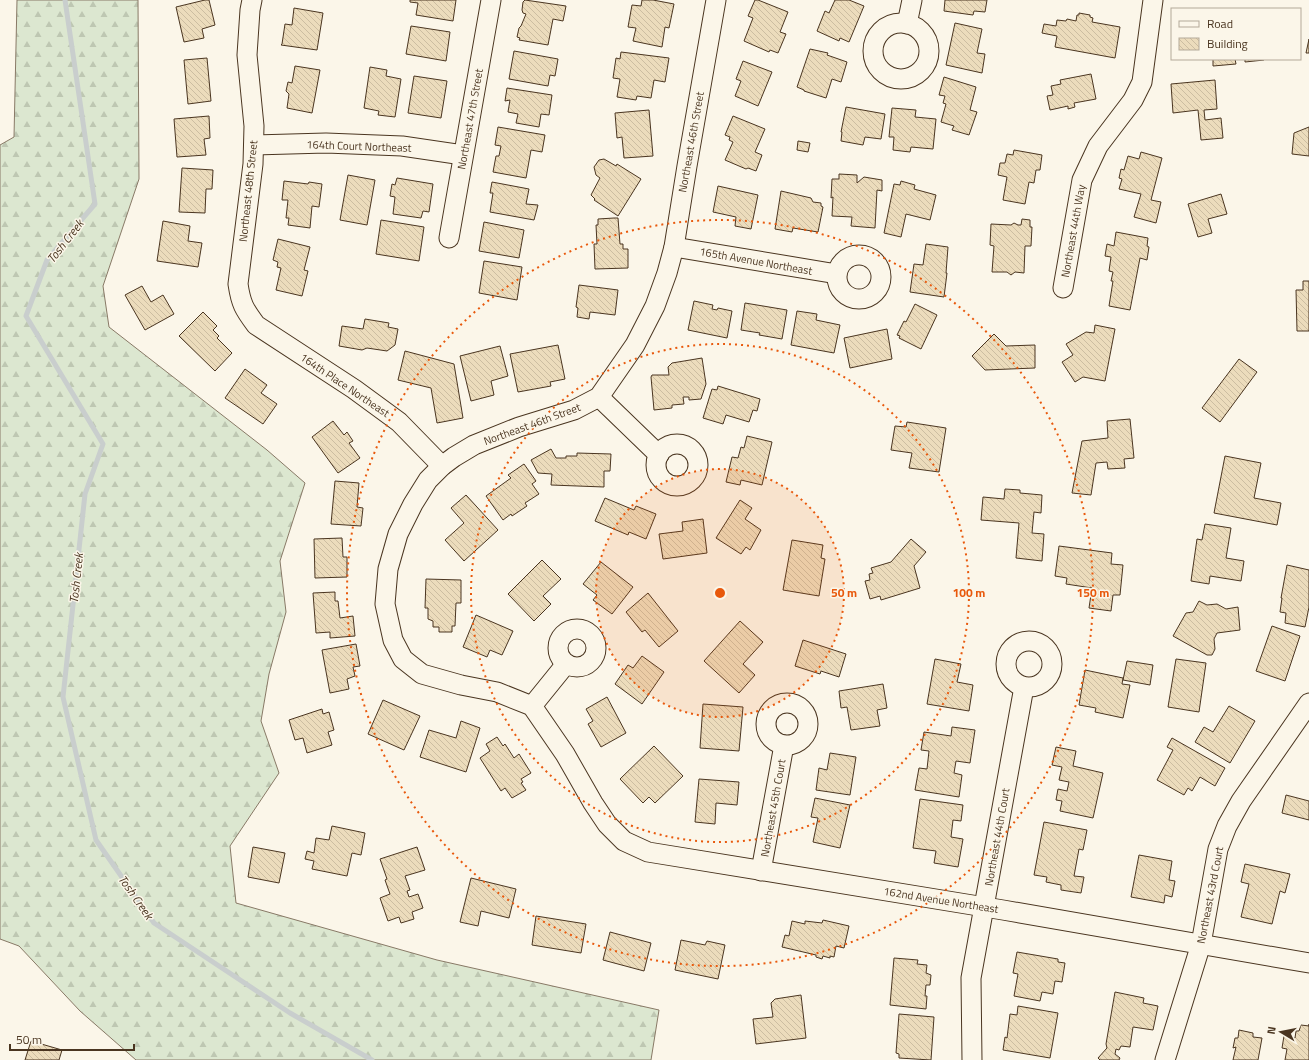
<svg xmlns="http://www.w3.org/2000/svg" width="1309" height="1060" viewBox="0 0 1309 1060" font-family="'Titillium Web',sans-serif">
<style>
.forest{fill:url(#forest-firs);stroke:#887966}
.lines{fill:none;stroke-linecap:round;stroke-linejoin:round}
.stream{stroke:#c9cecd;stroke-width:5}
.building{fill:url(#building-back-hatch);stroke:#4a3520}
.minor-casing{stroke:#4a3520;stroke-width:21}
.minor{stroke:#fbf6e9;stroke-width:19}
.ring{fill:none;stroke:#e8590c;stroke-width:2;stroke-dasharray:2 4}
.labels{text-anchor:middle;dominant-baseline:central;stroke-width:3;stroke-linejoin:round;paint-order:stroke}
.street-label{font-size:11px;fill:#4a3520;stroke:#fbf6e9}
.water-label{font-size:12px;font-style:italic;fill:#4a3520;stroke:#fbf6e9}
.centre{fill:#e8590c;stroke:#fbf6e9;stroke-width:2}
.ring-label{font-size:12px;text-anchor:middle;font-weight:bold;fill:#e8590c;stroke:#fbf6e9;stroke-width:3;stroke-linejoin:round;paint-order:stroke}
</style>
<defs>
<pattern id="forest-firs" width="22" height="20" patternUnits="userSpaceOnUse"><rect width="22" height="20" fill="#dce7d0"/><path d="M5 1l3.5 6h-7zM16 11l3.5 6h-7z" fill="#bec7b2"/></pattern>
<pattern id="building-back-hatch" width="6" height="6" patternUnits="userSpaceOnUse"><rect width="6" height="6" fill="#ecdcbc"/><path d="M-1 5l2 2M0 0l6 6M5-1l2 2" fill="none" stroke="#ccbda1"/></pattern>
</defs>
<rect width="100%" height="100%" fill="#fbf6e9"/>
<polygon class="forest" points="17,0 138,0 139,179 103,286 109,327 267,450 305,483 280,561 286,612 269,674 261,721 279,773 230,846 236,903 437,960 659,1010 651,1060 136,1060 80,1011 19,946 0,939 0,145 14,137"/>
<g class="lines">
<polyline class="stream" points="65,0 95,204 47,260 26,316 103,444 85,494 63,697 96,840 154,923 290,1013 372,1060"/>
</g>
<g class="building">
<polygon points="205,0 209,0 215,25 202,29 204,38 184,42 176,7"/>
<polygon points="410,0 456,0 453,21 416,15 418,3 410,2"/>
<polygon points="525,0 566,6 563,21 553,19 548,45 519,40 520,38 517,37 519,28 521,26 526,14 523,13 522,10 523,2"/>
<polygon points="642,0 653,0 674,4 669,28 665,27 662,47 633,41 636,28 628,27 632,5 641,6"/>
<polygon points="755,0 758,0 788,12 780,32 786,34 778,53 770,50 769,52 744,41 753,18 748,16"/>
<polygon points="835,0 849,0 864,6 849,42 840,38 839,41 817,31 825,11 829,13"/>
<polygon points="945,0 987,0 985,12 974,11 973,15 944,11"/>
<polygon points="294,8 323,13 317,50 281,45 282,44 285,24 292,25"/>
<polygon points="1079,13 1090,15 1090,17 1093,18 1092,22 1120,27 1115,58 1055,47 1057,36 1042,33 1044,24 1056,26 1057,20 1066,21 1067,19 1076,21 1077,15 1079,15"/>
<polygon points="955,23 982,29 977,53 985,54 982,73 946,65"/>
<polygon points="411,26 450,32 446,61 406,54"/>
<polygon points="1309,39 1309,53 1306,53"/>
<polygon points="810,49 828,53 827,55 847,62 841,82 832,79 826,98 804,91 804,90 797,87"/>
<polygon points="514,51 558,59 555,76 550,75 548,86 509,79"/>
<polygon points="621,52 669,58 665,82 654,80 651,98 637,96 636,100 617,97 620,79 613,78 616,58 620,59"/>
<polygon points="207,58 211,101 188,104 184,60"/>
<polygon points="1213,59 1235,59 1236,64 1213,66"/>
<polygon points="1245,59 1264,59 1264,60 1245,62"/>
<polygon points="743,61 772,72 758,106 735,96 741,81 736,79"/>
<polygon points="295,66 320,70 312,113 287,108 289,94 286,91 288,82 292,83"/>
<polygon points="370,67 387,70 386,76 401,79 395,117 378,115 379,111 364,108"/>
<polygon points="1091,74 1096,99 1074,103 1075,107 1068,109 1068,106 1050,110 1047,96 1053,95 1051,86 1061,84 1060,80"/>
<polygon points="414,76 447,81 441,118 408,113"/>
<polygon points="944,77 976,87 970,110 977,112 969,135 952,130 954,126 941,122 946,104 943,103 945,96 939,95"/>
<polygon points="1215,80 1217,109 1204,110 1205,120 1221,118 1223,138 1201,140 1198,110 1173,113 1171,84"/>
<polygon points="507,88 552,95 549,115 541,114 539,127 516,123 518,114 508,112 510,100 505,101"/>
<polygon points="846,107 885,114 881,139 865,137 863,145 841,141 842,132 841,132"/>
<polygon points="892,108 916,110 915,117 936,119 933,149 911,147 910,152 893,150 894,137 889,137"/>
<polygon points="649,110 653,156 624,158 622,137 617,138 615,113"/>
<polygon points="209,116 210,138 204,139 206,155 177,157 174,119"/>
<polygon points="733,116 765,129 755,152 762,155 756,171 748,168 746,169 725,160 733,142 729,140 730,137 725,135"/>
<polygon points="498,127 545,135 542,152 531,150 526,178 493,172 496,156 499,156 501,146 495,145"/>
<polygon points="1309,127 1309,156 1292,154 1294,133"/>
<polygon points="798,141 810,143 808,152 797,150"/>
<polygon points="1014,150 1042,155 1040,170 1036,170 1034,183 1029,182 1025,204 1003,200 1007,177 998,175 1000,163 1005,163 1007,154 1013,155"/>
<polygon points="1141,152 1162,158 1151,200 1161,202 1156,223 1134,217 1141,194 1119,189 1122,179 1119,178 1121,169 1124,170 1128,156 1139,159"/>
<polygon points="604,159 616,166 617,164 641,179 618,216 594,200 595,199 591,195 600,178 596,175 594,167 599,160"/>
<polygon points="182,168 213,170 212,189 206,189 205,213 179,212"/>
<polygon points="839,174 857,175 857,183 864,177 882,180 882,191 877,190 875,228 851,226 852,217 832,216 833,197 831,198 832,179 839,179"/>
<polygon points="348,175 375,180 367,225 340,220"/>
<polygon points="397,178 433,184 429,212 423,211 421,218 393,214 395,197 390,196 392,184 395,185"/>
<polygon points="284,181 308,184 309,182 322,184 319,207 312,206 310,228 288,225 289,218 286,218 288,200 282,200"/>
<polygon points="901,181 915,185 914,189 936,195 930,220 906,214 901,237 884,233 894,184 900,185"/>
<polygon points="492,182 529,189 526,204 538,205 534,220 490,212 493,193 490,193"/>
<polygon points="718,186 758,195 751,229 735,226 736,217 713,212"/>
<polygon points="781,191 811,198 813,202 821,203 821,206 823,207 818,232 793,228 792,232 775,229"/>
<polygon points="1221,194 1227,214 1208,219 1212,233 1198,237 1188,204"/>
<polygon points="614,218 618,218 620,244 623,244 623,249 628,249 628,268 595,269 594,244 597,244 596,225 598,225 598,219"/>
<polygon points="1022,219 1030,220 1030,227 1032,227 1031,246 1025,246 1024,273 1015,272 1011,275 1007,272 992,272 994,246 990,245 991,224 1011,225 1014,223 1018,225 1021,225"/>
<polygon points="381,220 424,227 419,261 376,254"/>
<polygon points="163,221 190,226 188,241 202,243 198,267 157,261"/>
<polygon points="484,222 524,230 519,258 479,251"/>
<polygon points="1116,232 1148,238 1147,246 1149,247 1147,260 1140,258 1130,310 1109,306 1113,281 1111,281 1113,272 1109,271 1111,257 1105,256 1107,244 1114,246"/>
<polygon points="278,239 310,247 304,270 308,271 302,296 276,290 281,268 277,267 278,262 273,260"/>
<polygon points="926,244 948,247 946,273 947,273 944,297 910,292 914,264 923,265"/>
<polygon points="484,261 522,267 517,300 479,293"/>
<polygon points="1303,281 1309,281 1309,331 1297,331 1296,290 1303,290"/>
<polygon points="579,285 618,290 615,315 590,312 589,319 577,317 578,308 576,307"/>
<polygon points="142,286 151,302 163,295 174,314 145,330 125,295"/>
<polygon points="694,301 713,305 712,309 717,310 718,308 732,311 727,338 688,330"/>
<polygon points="745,303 787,310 782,339 759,335 760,333 741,330"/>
<polygon points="915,304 937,315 921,349 899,338 900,336 897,335 904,321 906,322"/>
<polygon points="797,311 817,314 816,320 840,325 834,353 791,345"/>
<polygon points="203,312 217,326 213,330 219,336 217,338 232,353 215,371 179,336"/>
<polygon points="365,319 389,323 388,327 398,329 395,345 387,351 367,348 362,350 339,346 342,326 363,329"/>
<polygon points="1095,325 1115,329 1105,381 1083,377 1075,382 1062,362 1073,355 1066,344 1086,332 1094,333"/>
<polygon points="887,329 892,359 850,368 844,338"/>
<polygon points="994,334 1006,346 1035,345 1035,368 985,370 972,356"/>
<polygon points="558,345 565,379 550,382 551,386 518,392 510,354"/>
<polygon points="500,346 508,376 491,381 494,395 471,401 460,356"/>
<polygon points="405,351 454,364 463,418 437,423 431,388 398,380"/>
<polygon points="702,358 706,384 701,399 689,400 689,397 683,397 684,404 672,405 672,408 654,410 651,377 652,375 669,375 668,367 672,363"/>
<polygon points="1239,359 1257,372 1220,422 1202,408"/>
<polygon points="245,369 267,385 261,393 277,404 263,424 225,398"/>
<polygon points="718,386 760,399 757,411 753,410 749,422 726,415 723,424 703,418 712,389 717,390"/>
<polygon points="1130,419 1134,458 1124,459 1125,468 1108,469 1107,462 1096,463 1091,495 1072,493 1082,441 1108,438 1107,421"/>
<polygon points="333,421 344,435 347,432 353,441 349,443 360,458 338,473 312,437"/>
<polygon points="907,422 946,428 939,472 909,468 912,453 891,450 895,426 906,427"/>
<polygon points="747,436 772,442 762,485 741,480 740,485 726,482 732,457 738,458 741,447 744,448"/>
<polygon points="551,449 556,458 566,458 566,456 577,456 577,453 611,454 610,471 604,471 604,487 551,485 552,474 538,473 531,460"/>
<polygon points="1225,456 1261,463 1254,498 1281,503 1277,525 1214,513"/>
<polygon points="524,464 536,481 532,484 539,494 525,503 527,506 512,516 511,514 503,520 486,496 511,478 508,475"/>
<polygon points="335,481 359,483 357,507 363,508 361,526 331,524"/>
<polygon points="1005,489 1020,490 1020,493 1042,495 1041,513 1034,512 1032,533 1044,534 1042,561 1016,558 1019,523 981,520 983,497 1004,499"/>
<polygon points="466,495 498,530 464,561 445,540 464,523 451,508"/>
<polygon points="605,498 634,510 636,506 656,514 646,539 629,532 628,535 595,521"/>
<polygon points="740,500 752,508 745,519 761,530 750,550 746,547 741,554 716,538"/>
<polygon points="703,519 707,553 663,559 659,534 683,531 682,522"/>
<polygon points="1205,524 1231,528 1226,558 1244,561 1241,581 1210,576 1209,584 1191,581 1197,539 1202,540"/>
<polygon points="342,538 343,557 347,557 347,577 315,578 314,539"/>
<polygon points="911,539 926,552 914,566 920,588 881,600 880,596 870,599 865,581 870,580 869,574 873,573 871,568 891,562"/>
<polygon points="792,540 823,545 821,558 825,559 819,596 783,590"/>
<polygon points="1059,546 1112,553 1111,564 1123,565 1120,595 1113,595 1111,611 1089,608 1092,588 1066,584 1067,578 1055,576"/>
<polygon points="542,560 561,579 543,596 551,604 534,621 508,594"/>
<polygon points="601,562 633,587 612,614 593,600 597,595 583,584"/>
<polygon points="1287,565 1309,570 1309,607 1305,627 1285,623 1286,613 1280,612 1282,598 1281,598"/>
<polygon points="426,579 461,580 461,603 456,603 455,626 452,626 452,632 439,632 439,627 433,627 433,621 428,619 428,608 425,608"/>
<polygon points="335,592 335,601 338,601 340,618 353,616 355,636 330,638 330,632 316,633 313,593"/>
<polygon points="648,593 678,631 659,647 645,630 642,632 626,612"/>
<polygon points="1199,601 1207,605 1217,604 1226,609 1238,607 1240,630 1217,633 1214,639 1215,649 1212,655 1207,655 1173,636 1186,613 1193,612"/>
<polygon points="476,615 513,631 502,655 490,650 487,657 463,647"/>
<polygon points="740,621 763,642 743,664 755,675 739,693 704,661"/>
<polygon points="1272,626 1300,636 1285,681 1256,671"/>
<polygon points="803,640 846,654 839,677 821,671 820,674 795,666"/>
<polygon points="356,644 360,666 353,667 355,676 347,679 349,689 330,693 322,650"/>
<polygon points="642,656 664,672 642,704 615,684 628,665 633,668"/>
<polygon points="935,659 961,664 957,682 973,685 969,711 927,704"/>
<polygon points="1176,659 1206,663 1199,712 1168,707"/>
<polygon points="1127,661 1153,665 1150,685 1123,680"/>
<polygon points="1085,670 1123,678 1122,684 1130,685 1123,718 1095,712 1096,708 1079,705"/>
<polygon points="883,684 887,708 877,710 880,726 851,730 847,707 841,708 839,691"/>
<polygon points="607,697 626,733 601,747 588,724 593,721 586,709"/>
<polygon points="383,700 420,716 404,750 368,734"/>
<polygon points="703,704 743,707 739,751 700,748"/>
<polygon points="1229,706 1255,721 1230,763 1195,742 1204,727 1213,732"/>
<polygon points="322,709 323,714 329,712 334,730 328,732 332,745 307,753 303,738 295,740 289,720"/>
<polygon points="461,721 480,728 466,772 420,757 429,730 456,738"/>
<polygon points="952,727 975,730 970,763 956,761 954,773 962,775 959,797 915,790 919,768 927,769 929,751 921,750 924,732 951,736"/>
<polygon points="497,737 503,746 505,744 514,758 519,754 531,773 521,779 523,782 521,783 526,790 512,798 505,788 501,791 480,758 490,751 486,744"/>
<polygon points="1172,738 1225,768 1215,786 1200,777 1192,791 1188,788 1184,795 1157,780 1173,750 1167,747"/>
<polygon points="654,746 683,776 655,803 649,797 643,803 620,779"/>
<polygon points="1056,747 1076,751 1073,766 1103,773 1093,818 1060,811 1062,801 1056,800 1058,789 1067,791 1069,782 1059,780 1062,767 1052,765"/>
<polygon points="830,753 856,757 850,795 816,790 819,768 827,770"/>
<polygon points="699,779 739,782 737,805 716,803 715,824 695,822"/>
<polygon points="1286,795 1309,801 1309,820 1282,813"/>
<polygon points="815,798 850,805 840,848 813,842 818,818 811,817"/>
<polygon points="920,799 963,805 961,821 953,820 951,837 963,839 958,867 934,863 936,851 913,848"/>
<polygon points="1044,822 1087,830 1083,850 1079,849 1074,876 1084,877 1081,893 1061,890 1061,885 1046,882 1047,877 1034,875"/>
<polygon points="332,826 365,833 361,855 352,853 347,876 312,869 314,861 305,859 307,851 314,853 316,838 329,840"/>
<polygon points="253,847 285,853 279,883 248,877"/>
<polygon points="417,847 425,870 405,876 410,890 407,891 409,897 418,894 423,908 412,912 414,919 401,923 399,917 388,921 380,898 390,894 385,880 387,879 380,859"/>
<polygon points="1139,855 1172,861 1169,880 1175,881 1172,897 1165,895 1164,903 1131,897"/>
<polygon points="1245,864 1290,874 1285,893 1280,891 1272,924 1241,917 1249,884 1241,882"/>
<polygon points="471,878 516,889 509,918 481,911 478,926 460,922"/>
<polygon points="536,916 586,924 581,953 532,945"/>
<polygon points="823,920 849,926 844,948 836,946 834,957 830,956 830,958 823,956 822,959 816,957 816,955 782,947 785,935 789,936 792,921 805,924 805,921 822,923"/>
<polygon points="610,932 651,943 644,971 603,960"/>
<polygon points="681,940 705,945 707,941 725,945 718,979 675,970"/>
<polygon points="1017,952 1058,959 1058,962 1065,963 1062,982 1055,981 1053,994 1042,992 1040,1001 1014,996 1018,974 1013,973"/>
<polygon points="894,958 918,960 917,964 927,965 926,973 931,975 930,985 926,985 925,996 927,996 926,1009 890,1005"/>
<polygon points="1115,992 1144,998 1143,1003 1158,1006 1153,1030 1133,1027 1130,1047 1121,1046 1119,1050 1116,1049 1115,1054 1120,1058 1119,1060 1100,1060 1098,1058 1107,1048 1106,1044"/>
<polygon points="801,995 806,1038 756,1044 753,1019 773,1017 771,1003 775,999"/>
<polygon points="1018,1006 1058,1013 1050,1058 1003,1050 1005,1037 1007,1038 1010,1014 1017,1015"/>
<polygon points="899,1014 934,1017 931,1060 899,1058 899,1054 896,1053"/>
<polygon points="1309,1024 1309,1060 1285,1060 1287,1049 1282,1048 1284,1036 1295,1038 1296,1031 1299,1031 1301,1025 1309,1026"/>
<polygon points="1239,1030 1253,1033 1253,1037 1262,1038 1258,1060 1233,1060 1236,1047 1233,1048 1235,1038 1238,1038"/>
<polygon points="31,1041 62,1050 59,1060 25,1060"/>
</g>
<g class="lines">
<defs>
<g id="minor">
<path d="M252,0L250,10L247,55L254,126L253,164L238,284C241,304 244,309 256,325L354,389L399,422L442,466"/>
<polyline points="716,0 687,166 674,247 667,273 655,306 635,345 599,397 574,410 519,427 474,445 454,457 442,466 428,480 413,504 398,534 388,569 385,604 393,640 403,659 422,674 461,685 497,692 532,706 565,754 593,803 607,824 624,841 648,852 1003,910 1309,963"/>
<circle cx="901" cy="51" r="28"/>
<polyline points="907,24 912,0"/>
<polyline points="254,145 326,143 402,146 463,155"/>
<polyline points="449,238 491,0"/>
<polyline points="674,247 837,274"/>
<circle cx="859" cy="277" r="22"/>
<polyline points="1063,288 1082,180 1098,146 1133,100 1142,82 1153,0"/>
<polyline points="599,397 659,455"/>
<circle cx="677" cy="465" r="21"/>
<circle cx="577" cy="648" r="19"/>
<circle cx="1029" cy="664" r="23"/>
<circle cx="787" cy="724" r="21"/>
<polyline points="532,706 566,664"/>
<polyline points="761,871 784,745"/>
<polyline points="972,1060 971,978 1024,687"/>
<polyline points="1165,1060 1201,944 1218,849 1227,826 1241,801 1309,703"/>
</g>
</defs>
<use href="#minor" class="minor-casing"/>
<use href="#minor" class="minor"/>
</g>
<circle cx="720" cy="593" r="124" fill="#e8590c" fill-opacity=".12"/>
<g class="ring">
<circle cx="720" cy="593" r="124"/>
<circle cx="720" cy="593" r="249"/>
<circle cx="720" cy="593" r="373"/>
</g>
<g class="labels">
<g class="street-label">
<text transform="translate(470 119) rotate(-80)">Northeast 47th Street</text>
<text transform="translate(691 142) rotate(-80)">Northeast 46th Street</text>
<text transform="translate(359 146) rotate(2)">164th Court Northeast</text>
<text transform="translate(248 191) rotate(-84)">Northeast 48th Street</text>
<text transform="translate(1073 231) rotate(-80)">Northeast 44th Way</text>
<text transform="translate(756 261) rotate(10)">165th Avenue Northeast</text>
<text transform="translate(345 385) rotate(34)">164th Place Northeast</text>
<text transform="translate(532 424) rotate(-20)">Northeast 46th Street</text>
<text transform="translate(773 808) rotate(-80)">Northeast 45th Court</text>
<text transform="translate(997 837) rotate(-80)">Northeast 44th Court</text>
<text transform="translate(1210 895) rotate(-79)">Northeast 43rd Court</text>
<text transform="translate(941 900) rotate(9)">162nd Avenue Northeast</text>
</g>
<g class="water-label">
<text transform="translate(65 241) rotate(-52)">Tosh Creek</text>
<text transform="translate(76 578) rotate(-84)">Tosh Creek</text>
<text transform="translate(136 897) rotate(55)">Tosh Creek</text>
</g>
</g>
<circle cx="720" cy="593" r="6" class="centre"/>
<g class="ring-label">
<text x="844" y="597">50 m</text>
<text x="969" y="597">100 m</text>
<text x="1093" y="597">150 m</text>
</g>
<rect x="1171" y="8" width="130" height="52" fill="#fbf6e9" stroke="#b4a999"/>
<rect x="1179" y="21" width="20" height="6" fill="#fbf6e9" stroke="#b4a999"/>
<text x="1207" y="28" font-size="12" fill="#4a3520">Road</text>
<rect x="1179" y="38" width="20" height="12" fill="url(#building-back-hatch)" stroke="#b4a999"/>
<text x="1207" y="48" font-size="12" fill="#4a3520">Building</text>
<g transform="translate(1281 1032) rotate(280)" stroke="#fbf6e9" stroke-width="3" paint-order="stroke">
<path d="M0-3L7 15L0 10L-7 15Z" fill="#4a3520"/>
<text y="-6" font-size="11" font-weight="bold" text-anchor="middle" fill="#4a3520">N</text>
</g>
<path d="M10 1044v6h124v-6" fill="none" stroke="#4a3520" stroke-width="2"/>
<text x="16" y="1044" font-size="12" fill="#4a3520" stroke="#fbf6e9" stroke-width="3" paint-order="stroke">50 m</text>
</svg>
